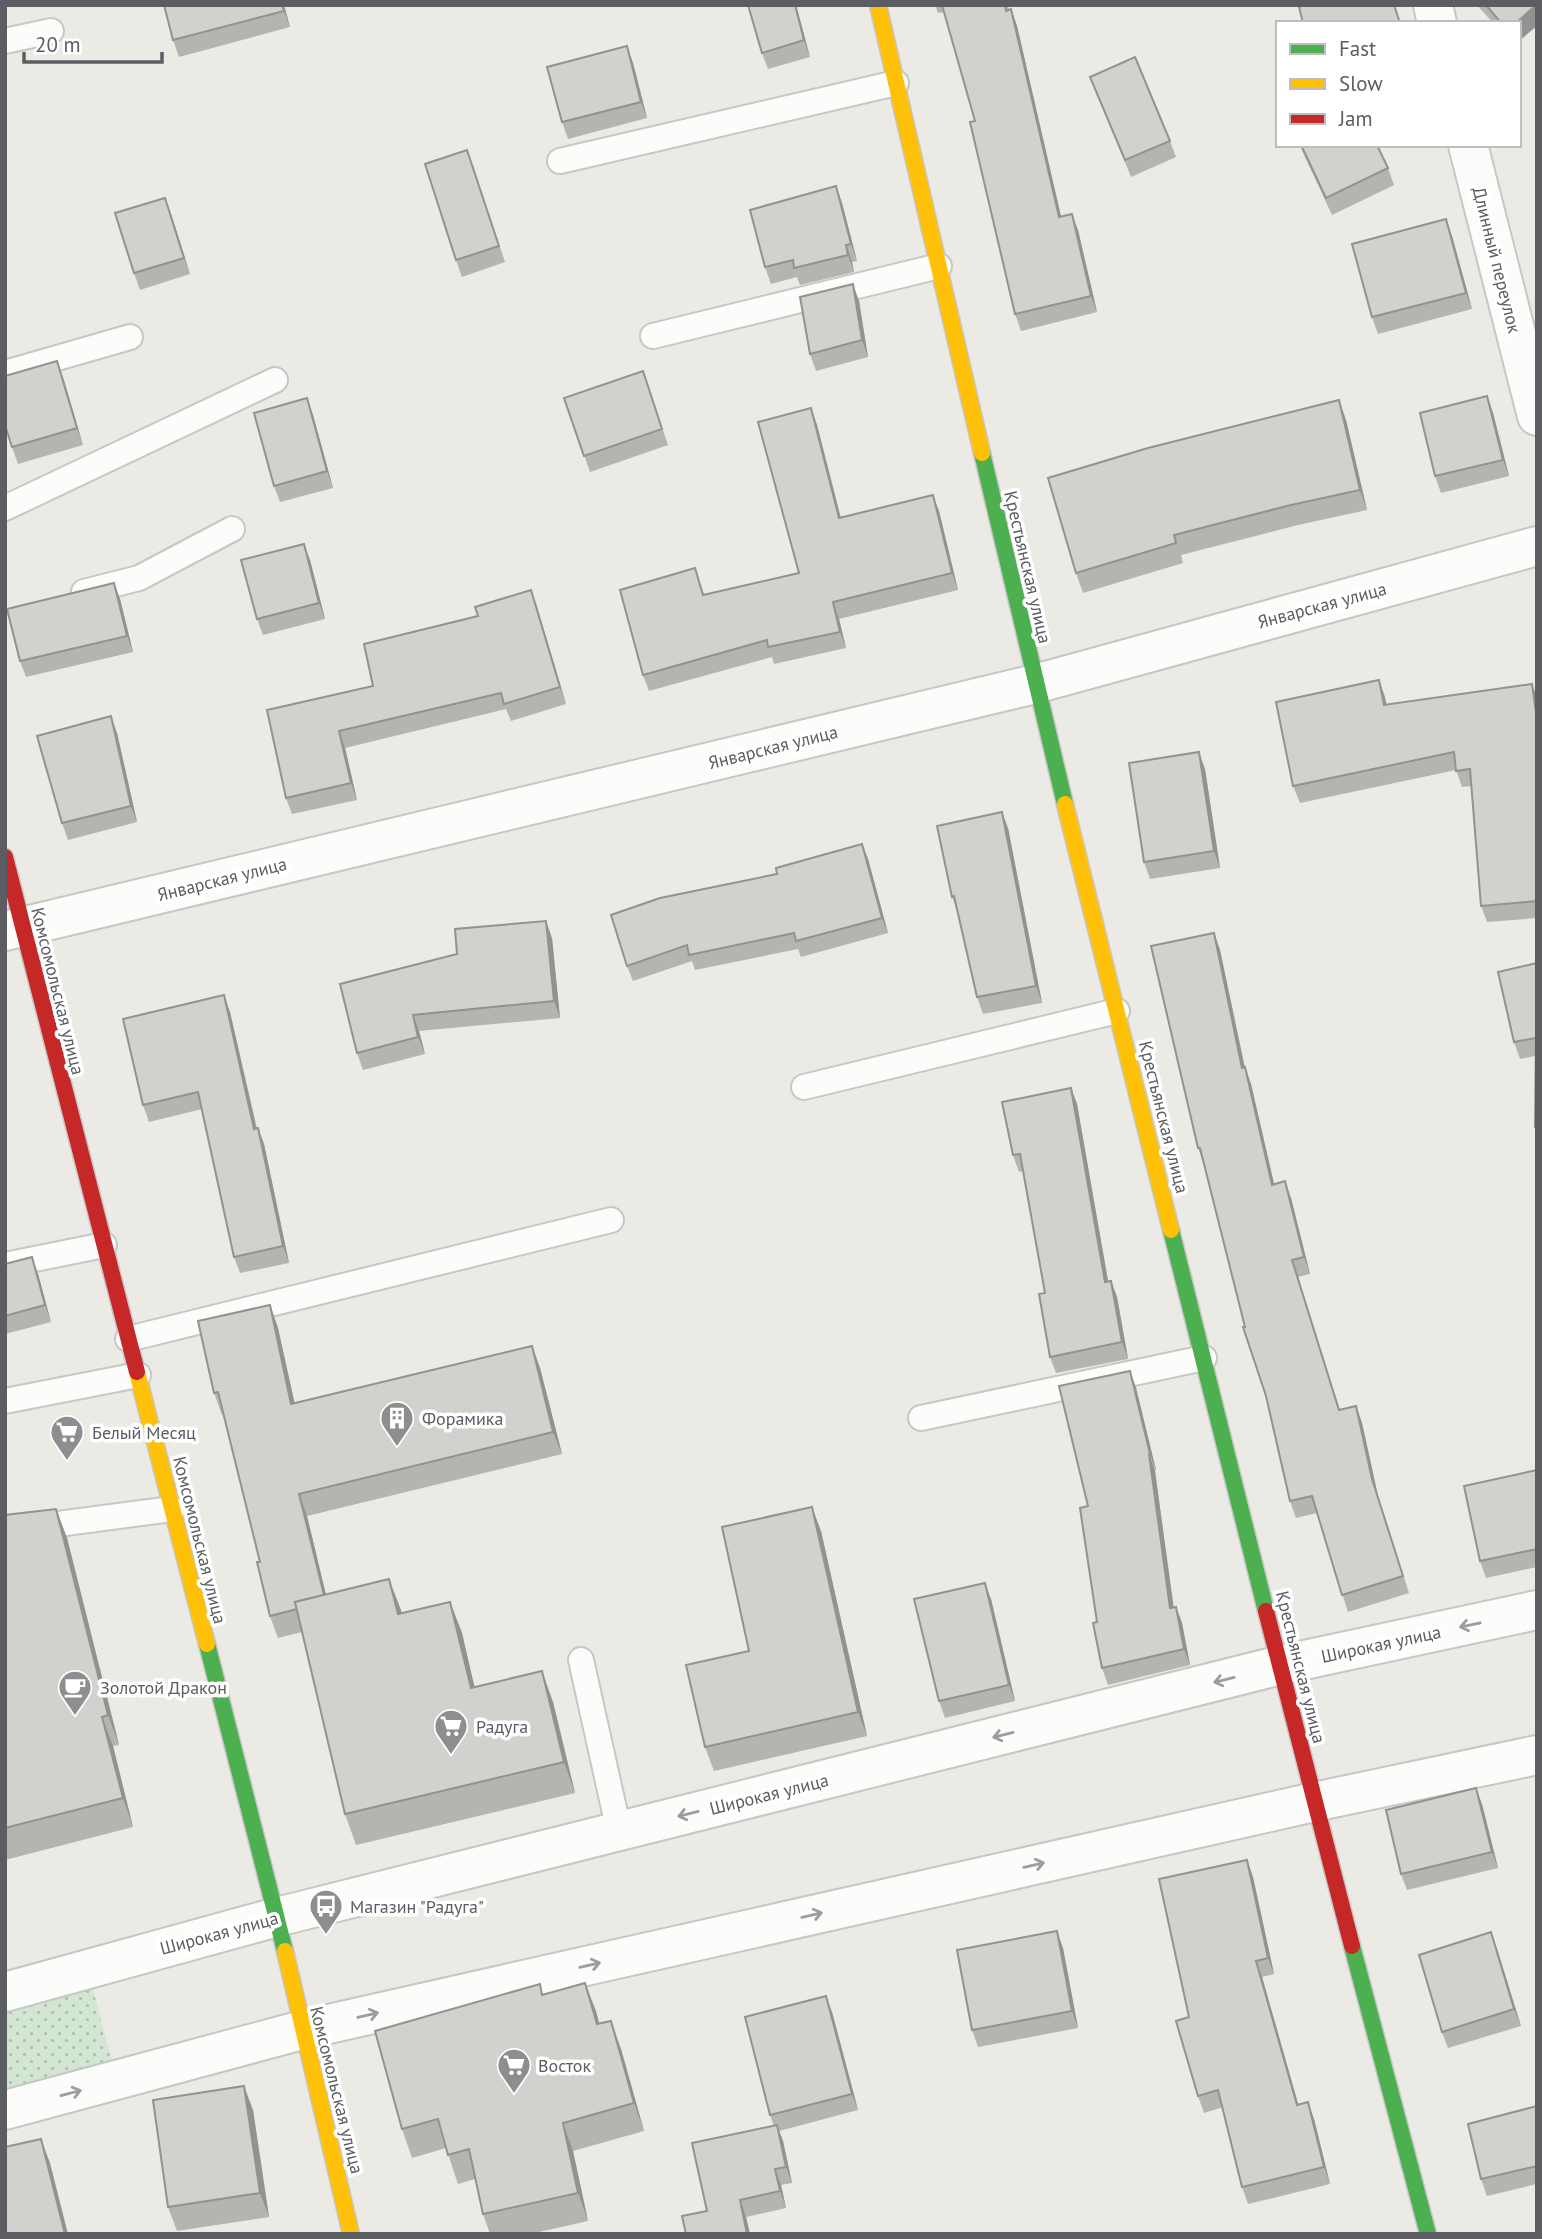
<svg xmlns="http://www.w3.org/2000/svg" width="1542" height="2239" viewBox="0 0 1542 2239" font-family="'PT Sans',sans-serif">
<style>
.park{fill:url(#park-dots)}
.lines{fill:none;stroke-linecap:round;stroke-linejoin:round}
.lane-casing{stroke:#c7c7c5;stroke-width:28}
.street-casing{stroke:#c7c7c5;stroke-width:42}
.fast-casing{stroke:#c8c7c6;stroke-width:19}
.slow-casing{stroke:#c8c7c6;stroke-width:19}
.jam-casing{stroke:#c8c7c6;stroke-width:19}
.lane{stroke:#fcfcfb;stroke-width:24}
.street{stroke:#fcfcfb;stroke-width:38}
.fast{stroke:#4caf50;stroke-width:16}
.slow{stroke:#ffc107;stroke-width:16}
.jam{stroke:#c62828;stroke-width:16}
.wall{fill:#b4b4b1}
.shaded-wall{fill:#929290}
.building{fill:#d1d1ce;stroke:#929290;stroke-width:2}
.oneway{stroke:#9b9d9f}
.labels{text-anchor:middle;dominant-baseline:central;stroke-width:7;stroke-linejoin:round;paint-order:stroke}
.street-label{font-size:18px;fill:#5b5d62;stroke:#fff}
.poi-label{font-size:18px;fill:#5b5d62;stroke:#fff;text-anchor:start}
</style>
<defs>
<pattern id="park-dots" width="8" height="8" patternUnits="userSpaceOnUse" patternTransform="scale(1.75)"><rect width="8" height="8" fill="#d3e6d3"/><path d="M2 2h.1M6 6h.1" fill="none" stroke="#aebeaf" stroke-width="1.8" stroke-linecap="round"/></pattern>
</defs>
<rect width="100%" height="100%" fill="#ebeae5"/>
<polygon class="park" points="91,1982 114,2069 5,2097 5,2004"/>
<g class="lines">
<defs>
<g id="lane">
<polyline points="5,41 51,31"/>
<polyline points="560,161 896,83"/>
<polyline points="653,336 939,266"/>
<polyline points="5,373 130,337"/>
<polyline points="5,508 275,380"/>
<polyline points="84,592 139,578 232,529"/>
<polyline points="804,1087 1117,1011"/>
<polyline points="5,1265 104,1245"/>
<polyline points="128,1339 611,1220"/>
<polyline points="5,1401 138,1375"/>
<polyline points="921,1418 1204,1358"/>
<polyline points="5,1531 172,1509"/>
<polyline points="581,1660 619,1831"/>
</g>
<g id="street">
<polyline points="1433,5 1437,23"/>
<polyline points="1468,145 1537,416"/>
<polyline points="5,931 1035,684 1537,546"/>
<polyline points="5,1992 277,1917 1281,1665 1537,1610"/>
<polyline points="5,2110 302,2030 1314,1802 1537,1755"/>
</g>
<g id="fast">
<polyline points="982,453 1065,804"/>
<polyline points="1171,1230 1266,1611"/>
<polyline points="207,1644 285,1951"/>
<polyline points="1352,1946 1428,2234"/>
</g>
<g id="slow">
<polyline points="878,5 982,453"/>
<polyline points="1065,804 1171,1230"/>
<polyline points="137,1372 207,1644"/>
<polyline points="285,1951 351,2234"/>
</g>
<g id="jam">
<polyline points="5,857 137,1372"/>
<polyline points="1266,1611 1352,1946"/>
</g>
</defs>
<use href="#lane" class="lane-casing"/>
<use href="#street" class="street-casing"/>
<use href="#fast" class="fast-casing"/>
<use href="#slow" class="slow-casing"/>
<use href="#jam" class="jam-casing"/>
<use href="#lane" class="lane"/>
<use href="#street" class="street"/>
<use href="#fast" class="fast"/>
<use href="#slow" class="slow"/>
<use href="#jam" class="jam"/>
</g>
<g class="wall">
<polygon points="164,5 284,5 290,27 179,57 173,40"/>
<polygon points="796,5 810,57 768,69 762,53"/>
<polygon points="935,5 1008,5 1009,10 1011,9 1017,26 1061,216 1078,230 1097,312 1021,331 1015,314 975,121 944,12 938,13"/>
<polygon points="1477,5 1537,5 1519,23 1493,23"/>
<polygon points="633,63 647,118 568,139 562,122"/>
<polygon points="1090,77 1170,141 1176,157 1131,177"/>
<polygon points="1300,145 1388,168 1394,185 1332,215 1305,157"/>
<polygon points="473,167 505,262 462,277 456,260"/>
<polygon points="836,186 842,203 857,261 852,262 854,272 800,285 797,277 771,284 765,267"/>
<polygon points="171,214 190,274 140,290 134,273"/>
<polygon points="1452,236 1472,309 1378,334 1372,317"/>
<polygon points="859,301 868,357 816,371 810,354"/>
<polygon points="57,361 83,445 18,464 12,447"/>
<polygon points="643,371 668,445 590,472 564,398"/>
<polygon points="1487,396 1493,413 1509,476 1441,493 1435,476"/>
<polygon points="307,398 313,415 333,488 280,502 274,486"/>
<polygon points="1339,400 1346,420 1367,510 1298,525 1181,555 1183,563 1083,593 1076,573"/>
<polygon points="811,408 817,425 841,518 939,511 958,590 839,619 846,648 774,664 772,657 649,691 643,675 701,585 704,595 799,573"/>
<polygon points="310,560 325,619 263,635 257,619"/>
<polygon points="114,583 120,599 133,652 26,677 20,661"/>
<polygon points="531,590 537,607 566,704 511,721 506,709 345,748 357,800 292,814 286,798 373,686 478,616"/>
<polygon points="1379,680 1386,704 1537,697 1537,918 1487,922 1481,906 1471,786 1462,787 1456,770 1300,803 1293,786"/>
<polygon points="117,733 137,822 68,840 62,823"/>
<polygon points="1205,769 1220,868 1150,879 1144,862"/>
<polygon points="1008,828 1042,1003 983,1014 977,997 958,913 952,897"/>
<polygon points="862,844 868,859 888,933 801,957 798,949 695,970 692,961 633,981 627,966 777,874"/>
<polygon points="1214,933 1220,950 1245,1067 1251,1084 1274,1184 1291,1198 1310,1274 1298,1277 1339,1410 1356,1406 1362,1423 1378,1496 1409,1593 1348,1612 1317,1513 1296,1518 1290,1501 1266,1396 1245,1327 1204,1165 1198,1148"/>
<polygon points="552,938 560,1018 419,1031 425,1054 363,1070 357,1053 340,984"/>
<polygon points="1537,963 1537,1132 1535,1127 1535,1056 1520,1059 1514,1042"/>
<polygon points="230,1012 257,1128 258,1128 264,1144 289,1263 240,1273 234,1257 202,1109 149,1122 143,1105"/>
<polygon points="1071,1088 1077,1104 1108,1281 1111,1281 1117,1297 1128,1359 1056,1373 1050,1357 1045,1293 1023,1171 1019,1172 1013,1155"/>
<polygon points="5,1264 38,1274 51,1322 5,1334"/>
<polygon points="270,1305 278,1328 294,1404 532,1346 540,1368 562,1454 307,1516 326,1595 401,1613 450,1602 462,1633 474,1687 553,1702 575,1793 356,1845 345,1814 302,1632 278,1638 270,1616 260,1562 224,1415 222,1415 214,1393"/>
<polygon points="1130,1371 1136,1388 1156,1470 1155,1471 1173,1607 1176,1607 1182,1623 1190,1665 1108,1685 1102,1668 1088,1506"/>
<polygon points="1537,1470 1537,1567 1486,1578 1480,1561"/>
<polygon points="56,1509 67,1538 119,1745 113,1746 133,1827 5,1860 5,1515"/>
<polygon points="821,1531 867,1736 714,1771 705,1747 749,1651"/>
<polygon points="991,1599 1015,1701 945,1718 939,1701"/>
<polygon points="1482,1804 1498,1868 1407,1890 1401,1874"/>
<polygon points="1247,1860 1253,1877 1274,1974 1262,1977 1298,2104 1314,2119 1330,2184 1248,2204 1242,2187 1223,2107 1204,2113 1198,2096"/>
<polygon points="1063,1948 1078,2028 978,2047 972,2030"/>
<polygon points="1497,1949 1521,2026 1448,2048 1442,2032"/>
<polygon points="585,1983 599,2024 621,2049 644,2131 573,2151 588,2221 530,2234 490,2234 483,2214 475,2179 458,2184 446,2148 412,2158 402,2129 540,1984 543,1995"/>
<polygon points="832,2012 858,2110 779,2131 783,2141 792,2183 781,2185 786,2208 746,2217 750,2234 686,2234 707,2211 774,2126 770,2115"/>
<polygon points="1537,2106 1537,2184 1487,2196 1481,2179"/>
<polygon points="253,2110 269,2217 177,2231 168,2207"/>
</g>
<g class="shaded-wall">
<polygon points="282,5 284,5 290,27"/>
<polygon points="795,5 796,5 810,57 804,40"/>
<polygon points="1536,5 1537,5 1537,26 1519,41 1519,23 1516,23"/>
<polygon points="1011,9 1017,26 1065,234 1059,217"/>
<polygon points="627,46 633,63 647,118 641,102"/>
<polygon points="836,186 842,203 857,261 851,244"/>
<polygon points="165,198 171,214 190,274 184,258"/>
<polygon points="1072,214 1078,230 1097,312 1091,296"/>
<polygon points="1446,219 1452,236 1472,309 1466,293"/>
<polygon points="846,245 852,262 854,272 848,255"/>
<polygon points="853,284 859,301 868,357 862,340"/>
<polygon points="57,361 63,377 83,445 77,428"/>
<polygon points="1487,396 1493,413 1509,476 1503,460"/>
<polygon points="307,398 313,415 333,488 327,471"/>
<polygon points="1339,400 1346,420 1367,510 1360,490"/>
<polygon points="811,408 817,425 845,535 839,518"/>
<polygon points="933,495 939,511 958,590 952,573"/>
<polygon points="304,544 310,560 325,619 319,603"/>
<polygon points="114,583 120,599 133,652 127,636"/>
<polygon points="531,590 537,607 566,704 560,687"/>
<polygon points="833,602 839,619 846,648 840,632"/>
<polygon points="1379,680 1385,697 1390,721 1384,705"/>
<polygon points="1532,684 1537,697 1537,719"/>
<polygon points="111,716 117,733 137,822 131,806"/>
<polygon points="339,731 345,748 357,800 351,783"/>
<polygon points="1199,752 1205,769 1220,868 1214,851"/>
<polygon points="1002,812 1008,828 1042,1003 1036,986"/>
<polygon points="862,844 868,859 888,933 882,918"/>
<polygon points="546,921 552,938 560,1018 554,1001"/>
<polygon points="1214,933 1220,950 1248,1084 1242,1068"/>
<polygon points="224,995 230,1012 260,1145 254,1129"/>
<polygon points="413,1015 419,1031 425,1054 418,1037"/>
<polygon points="1245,1067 1251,1084 1278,1201 1272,1185"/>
<polygon points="1071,1088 1077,1104 1111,1298 1105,1282"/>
<polygon points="258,1128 264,1144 289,1263 283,1246"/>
<polygon points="1285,1181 1291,1198 1310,1274 1304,1257"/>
<polygon points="32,1257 38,1274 51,1322 45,1305"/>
<polygon points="1292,1260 1298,1277 1345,1427 1339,1410"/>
<polygon points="1111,1281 1117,1297 1128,1359 1122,1342"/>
<polygon points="270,1305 278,1328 300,1427 291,1404"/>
<polygon points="532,1346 540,1368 562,1454 553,1432"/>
<polygon points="1130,1371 1136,1388 1156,1470 1150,1454"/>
<polygon points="1356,1406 1362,1423 1378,1496 1409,1593 1372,1479"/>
<polygon points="1149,1454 1155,1471 1176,1624 1170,1608"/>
<polygon points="299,1494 307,1516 333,1624 325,1602"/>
<polygon points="812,1507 821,1531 867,1736 858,1712"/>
<polygon points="56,1509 67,1538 119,1745 108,1715"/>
<polygon points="389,1579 401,1610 409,1645 398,1614"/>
<polygon points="985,1583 991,1599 1015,1701 1009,1685"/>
<polygon points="450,1602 462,1633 482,1719 471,1688"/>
<polygon points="1176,1607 1182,1623 1190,1665 1184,1649"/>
<polygon points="542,1671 553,1702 575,1793 564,1762"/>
<polygon points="102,1717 113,1746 133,1827 123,1798"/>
<polygon points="1476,1788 1482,1804 1498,1868 1492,1852"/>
<polygon points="1247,1860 1253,1877 1274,1974 1268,1958"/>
<polygon points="1057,1931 1063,1948 1078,2028 1072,2011"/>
<polygon points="1491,1932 1497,1949 1521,2026 1514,2009"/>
<polygon points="1256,1961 1262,1977 1303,2121 1297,2105"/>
<polygon points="585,1983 596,2011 607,2053 597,2024"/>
<polygon points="826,1996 832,2012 858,2110 852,2094"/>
<polygon points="611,2021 621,2049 644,2131 634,2103"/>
<polygon points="244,2086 253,2110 269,2217 260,2193"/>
<polygon points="1308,2102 1314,2119 1330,2184 1324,2167"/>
<polygon points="563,2123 573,2151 588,2221 578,2193"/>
<polygon points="777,2125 783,2141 792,2183 786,2167"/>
<polygon points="41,2139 50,2163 68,2234 65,2234"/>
<polygon points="775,2169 781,2185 786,2208 780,2191"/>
<polygon points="740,2200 746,2217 750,2234 747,2234"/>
</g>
<g class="building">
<polygon points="164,5 282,5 284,11 173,40"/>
<polygon points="748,5 795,5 804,40 762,53"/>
<polygon points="942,5 1005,5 1006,11 1011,9 1059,217 1072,214 1091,296 1015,314 970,122 975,121"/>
<polygon points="1305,5 1394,5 1400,23 1303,23 1299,7"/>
<polygon points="1486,5 1536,5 1516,23 1501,23"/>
<polygon points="627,46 641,102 562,122 547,67"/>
<polygon points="1135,57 1170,141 1125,160 1090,77"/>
<polygon points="1301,145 1377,145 1388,168 1326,198"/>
<polygon points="467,150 499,246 456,260 425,164"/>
<polygon points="836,186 851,244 846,245 848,255 794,268 793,260 765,267 750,210"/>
<polygon points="165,198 184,258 134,273 115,213"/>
<polygon points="1446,219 1466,293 1372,317 1352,244"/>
<polygon points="853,284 862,340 810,354 800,297"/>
<polygon points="57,361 77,428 12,447 5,425 5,376"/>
<polygon points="643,371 662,429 584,456 564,398"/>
<polygon points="1487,396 1503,460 1435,476 1420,413"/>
<polygon points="307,398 327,471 274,486 254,413"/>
<polygon points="1339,400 1360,490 1291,505 1174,535 1176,543 1076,573 1048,478 1148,448"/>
<polygon points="811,408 839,518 933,495 952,573 833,602 840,632 768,647 767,640 643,675 620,590 695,568 703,595 799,573 758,422"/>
<polygon points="304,544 319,603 257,619 241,560"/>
<polygon points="114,583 127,636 20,661 7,609"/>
<polygon points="531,590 560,687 504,704 501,693 339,731 351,783 286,798 267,710 373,686 364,644 478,616 475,607"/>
<polygon points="1379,680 1384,705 1532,684 1537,719 1537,901 1481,906 1470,769 1456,771 1454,752 1293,786 1276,702"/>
<polygon points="111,716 131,806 62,823 37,736"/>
<polygon points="1199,752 1214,851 1144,862 1129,763"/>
<polygon points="1002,812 1036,986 977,997 954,896 952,897 937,826"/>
<polygon points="862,844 882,918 796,941 794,933 689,955 687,945 627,966 611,915 660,898 777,874 776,868"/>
<polygon points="546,921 554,1001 413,1015 418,1037 357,1053 340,984 457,954 455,929"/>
<polygon points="1214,933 1242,1068 1245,1067 1272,1185 1285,1181 1304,1257 1292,1260 1339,1410 1356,1406 1372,1479 1403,1576 1342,1595 1312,1496 1290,1501 1266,1396 1243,1327 1245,1327 1200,1148 1198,1148 1151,946"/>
<polygon points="1537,963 1537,1127 1535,1127 1536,1038 1514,1042 1498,972"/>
<polygon points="224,995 254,1129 258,1128 283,1246 234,1257 198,1092 143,1105 123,1019"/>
<polygon points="1071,1088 1105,1282 1111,1281 1122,1342 1050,1357 1039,1294 1045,1293 1020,1154 1013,1155 1002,1102"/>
<polygon points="32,1257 45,1305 5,1316 5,1264"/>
<polygon points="270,1305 291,1404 532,1346 553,1432 299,1494 324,1595 295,1602 297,1609 270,1616 257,1562 260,1562 218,1392 214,1393 198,1321"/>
<polygon points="1130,1371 1150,1454 1149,1454 1170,1608 1176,1607 1184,1649 1102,1668 1093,1623 1097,1622 1080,1508 1088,1506 1059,1386"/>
<polygon points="1537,1470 1537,1549 1480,1561 1464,1486"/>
<polygon points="812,1507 858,1712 705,1747 686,1665 749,1651 722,1527"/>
<polygon points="56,1509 108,1715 102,1717 123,1798 5,1828 5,1515"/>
<polygon points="389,1579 398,1614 450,1602 471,1688 542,1671 564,1762 345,1814 295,1602"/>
<polygon points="985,1583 1009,1685 939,1701 914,1599"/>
<polygon points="1476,1788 1492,1852 1401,1874 1386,1810"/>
<polygon points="1247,1860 1268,1958 1256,1961 1297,2105 1308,2102 1324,2167 1242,2187 1218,2090 1198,2096 1176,2021 1189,2017 1159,1879"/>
<polygon points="1057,1931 1072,2011 972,2030 957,1950"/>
<polygon points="1491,1932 1514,2009 1442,2032 1419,1955"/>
<polygon points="585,1983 597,2024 611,2021 634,2103 563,2123 578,2193 483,2214 469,2149 448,2155 438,2119 402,2129 375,2031 540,1984 542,1995"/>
<polygon points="826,1996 852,2094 770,2115 745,2017"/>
<polygon points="244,2086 260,2193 168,2207 153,2100"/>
<polygon points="1537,2106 1537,2166 1481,2179 1468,2124"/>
<polygon points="777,2125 786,2167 775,2169 780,2191 740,2200 747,2234 686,2234 682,2216 707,2211 692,2143"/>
<polygon points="41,2139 65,2234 5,2234 5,2147"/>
</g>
<defs><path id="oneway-shaft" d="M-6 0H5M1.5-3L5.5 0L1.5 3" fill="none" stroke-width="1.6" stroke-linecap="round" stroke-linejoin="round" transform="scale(1.75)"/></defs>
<g class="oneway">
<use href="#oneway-shaft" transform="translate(1470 1625) rotate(168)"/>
<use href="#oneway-shaft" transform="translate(1224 1680) rotate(166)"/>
<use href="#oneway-shaft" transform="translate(1003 1735) rotate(166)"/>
<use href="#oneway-shaft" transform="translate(688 1814) rotate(166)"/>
<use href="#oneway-shaft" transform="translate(1034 1865) rotate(-13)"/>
<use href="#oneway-shaft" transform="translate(812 1915) rotate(-13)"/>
<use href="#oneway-shaft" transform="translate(590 1965) rotate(-13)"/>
<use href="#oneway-shaft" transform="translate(368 2015) rotate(-13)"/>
<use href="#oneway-shaft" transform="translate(71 2093) rotate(-15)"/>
</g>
<defs>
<symbol id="building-pin" viewBox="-11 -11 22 30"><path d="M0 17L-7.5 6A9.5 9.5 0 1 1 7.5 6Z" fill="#8d8e90" stroke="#fff"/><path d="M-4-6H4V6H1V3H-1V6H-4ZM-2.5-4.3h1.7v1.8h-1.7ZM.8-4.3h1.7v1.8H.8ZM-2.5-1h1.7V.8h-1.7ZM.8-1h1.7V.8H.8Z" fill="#fff"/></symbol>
<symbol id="supermarket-pin" viewBox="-11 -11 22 30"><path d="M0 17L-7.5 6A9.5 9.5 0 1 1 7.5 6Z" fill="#8d8e90" stroke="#fff"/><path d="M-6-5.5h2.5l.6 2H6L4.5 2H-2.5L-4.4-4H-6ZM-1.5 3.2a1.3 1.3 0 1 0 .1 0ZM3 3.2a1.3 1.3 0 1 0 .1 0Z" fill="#fff"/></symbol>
<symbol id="cafe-pin" viewBox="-11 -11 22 30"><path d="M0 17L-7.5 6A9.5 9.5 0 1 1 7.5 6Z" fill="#8d8e90" stroke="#fff"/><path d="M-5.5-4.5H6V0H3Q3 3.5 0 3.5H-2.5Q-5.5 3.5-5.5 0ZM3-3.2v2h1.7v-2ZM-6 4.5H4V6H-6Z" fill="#fff"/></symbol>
<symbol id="bus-pin" viewBox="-11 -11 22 30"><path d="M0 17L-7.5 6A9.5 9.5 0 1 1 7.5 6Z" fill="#8d8e90" stroke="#fff"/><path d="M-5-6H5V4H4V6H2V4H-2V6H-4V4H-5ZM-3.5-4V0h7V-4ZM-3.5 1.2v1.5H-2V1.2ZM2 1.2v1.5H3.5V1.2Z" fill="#fff"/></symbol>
</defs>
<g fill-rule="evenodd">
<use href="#building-pin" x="378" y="1399" width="38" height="52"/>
<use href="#supermarket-pin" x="48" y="1413" width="38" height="52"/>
<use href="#cafe-pin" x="56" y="1668" width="38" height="52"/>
<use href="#supermarket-pin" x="432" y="1707" width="38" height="52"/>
<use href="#bus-pin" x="307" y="1887" width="38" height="52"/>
<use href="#supermarket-pin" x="495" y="2046" width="38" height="52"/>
</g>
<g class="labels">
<g class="street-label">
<text transform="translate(1497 260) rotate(76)">Длинный переулок</text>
<text transform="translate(1028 567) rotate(77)">Крестьянская улица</text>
<text transform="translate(1322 605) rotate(-15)">Январская улица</text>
<text transform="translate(773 747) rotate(-14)">Январская улица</text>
<text transform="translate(222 879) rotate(-14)">Январская улица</text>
<text transform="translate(58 991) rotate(76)">Комсомольская улица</text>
<text transform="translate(1164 1117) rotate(76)">Крестьянская улица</text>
<text transform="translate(200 1540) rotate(76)">Комсомольская улица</text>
<text transform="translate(1381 1644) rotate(-12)">Широкая улица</text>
<text transform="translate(1301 1667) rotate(76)">Крестьянская улица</text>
<text transform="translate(769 1794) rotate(-14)">Широкая улица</text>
<text transform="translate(219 1933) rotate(-15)">Широкая улица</text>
<text transform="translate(337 2090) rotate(76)">Комсомольская улица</text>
</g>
<g class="poi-label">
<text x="422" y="1418">Форамика</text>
<text x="92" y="1432">Белый Месяц</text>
<text x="100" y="1687">Золотой Дракон</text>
<text x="476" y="1726">Радуга</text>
<text x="350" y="1906">Магазин "Радуга"</text>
<text x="538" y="2065">Восток</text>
</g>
</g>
<rect width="1542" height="2239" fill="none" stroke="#5b5d62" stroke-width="14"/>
<rect x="1276" y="21" width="245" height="126" fill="#ffffff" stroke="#bdbec0" stroke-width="2"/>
<rect x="1290" y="44" width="35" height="10" fill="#4caf50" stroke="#bdbec0" stroke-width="2"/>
<text x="1339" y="56" font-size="21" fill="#5b5d62">Fast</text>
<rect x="1290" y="79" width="35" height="10" fill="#ffc107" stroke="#bdbec0" stroke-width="2"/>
<text x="1339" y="91" font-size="21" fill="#5b5d62">Slow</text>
<rect x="1290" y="114" width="35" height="10" fill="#c62828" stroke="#bdbec0" stroke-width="2"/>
<text x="1339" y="126" font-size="21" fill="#5b5d62">Jam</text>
<path d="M24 52v10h138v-10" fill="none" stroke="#5b5d62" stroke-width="3.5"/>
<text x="35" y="52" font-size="21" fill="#5b5d62" stroke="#ffffff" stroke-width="5" paint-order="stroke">20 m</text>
</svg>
